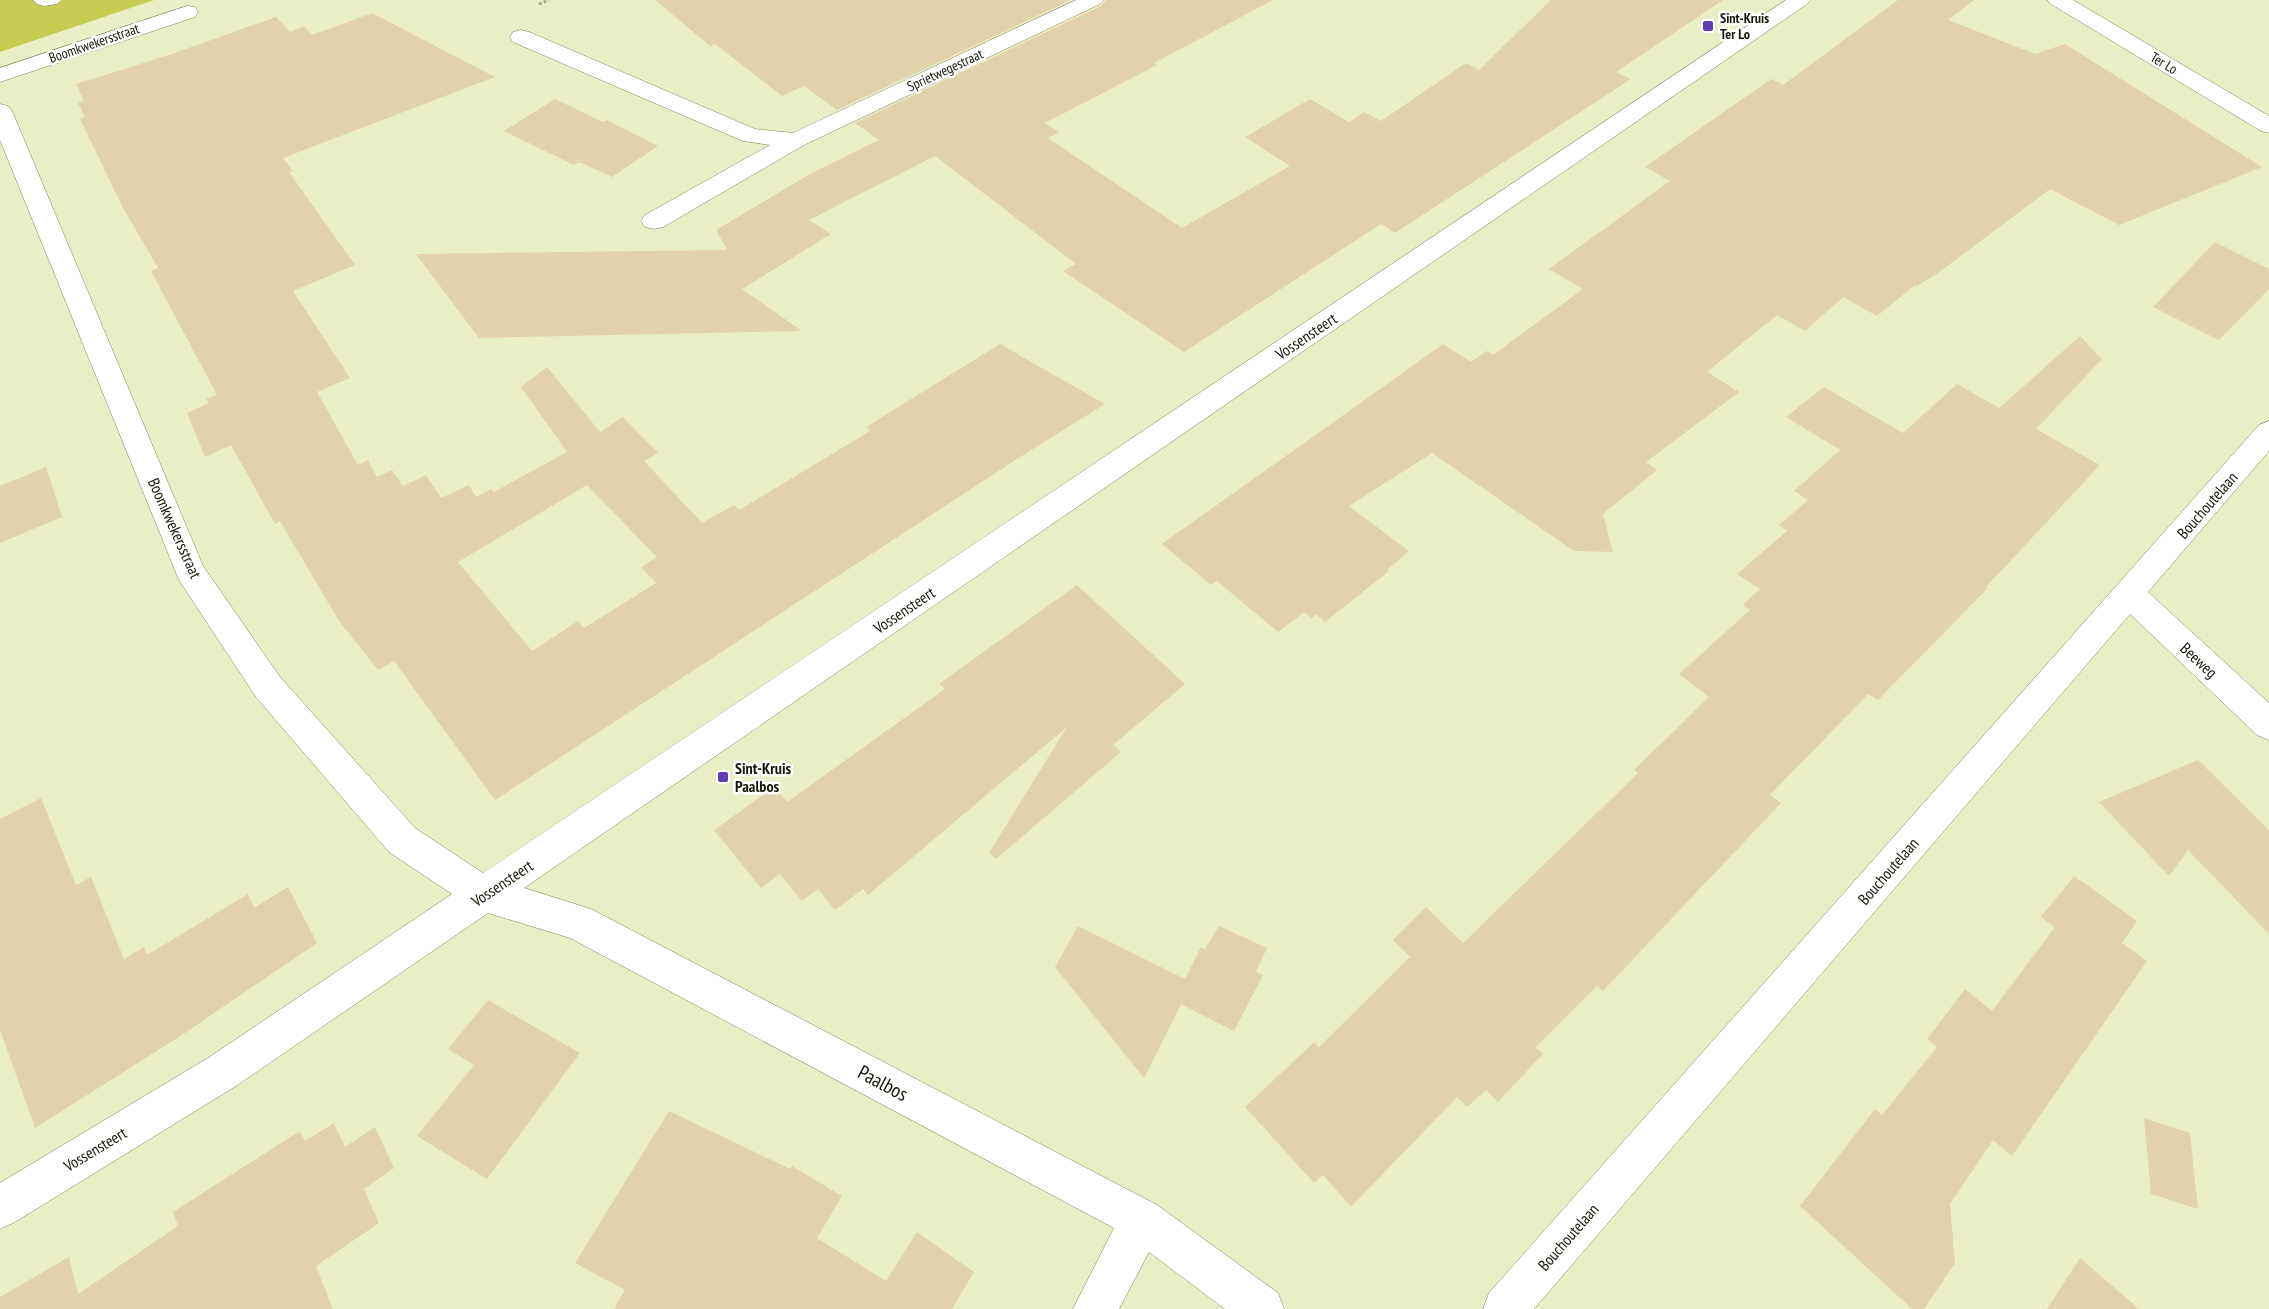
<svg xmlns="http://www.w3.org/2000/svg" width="2269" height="1309" viewBox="0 0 2269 1309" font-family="'PT Sans Narrow',sans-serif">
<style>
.green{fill:#c7cd53}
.building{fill:#e0d3ab;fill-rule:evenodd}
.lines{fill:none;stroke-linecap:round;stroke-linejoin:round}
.minor-casing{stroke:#80845d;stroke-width:1}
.path{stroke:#aaad8b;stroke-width:3;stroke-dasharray:3 2;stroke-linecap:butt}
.minor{fill:#fff;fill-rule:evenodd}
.poi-dot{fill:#613db5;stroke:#fff;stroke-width:2}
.labels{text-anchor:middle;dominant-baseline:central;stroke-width:5;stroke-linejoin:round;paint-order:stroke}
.far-poi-label{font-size:14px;font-weight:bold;fill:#161708;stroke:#fff;text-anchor:start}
.far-street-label{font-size:14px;fill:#161708;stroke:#fff}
.street-label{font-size:16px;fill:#161708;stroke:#fff}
.poi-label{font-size:16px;font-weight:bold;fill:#161708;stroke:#fff;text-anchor:start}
.near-street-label{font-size:20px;fill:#161708;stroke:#fff}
</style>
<rect width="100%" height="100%" fill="#eaeec4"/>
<polygon class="green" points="0,0 154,0 0,52"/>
<g class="building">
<polygon points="655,0 1071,0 837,110 804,86 782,96 715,44 710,46"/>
<polygon points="1106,0 1273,0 1154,63 1157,65 1045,123 1059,132 1048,138 1182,228 1290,166 1245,137 1310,99 1349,122 1364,112 1381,121 1466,63 1479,70 1551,0 1723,0 1616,72 1631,79 1395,233 1381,224 1184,352 1063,271 1076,264 935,156 809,220 831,234 742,289 802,331 479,338 416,254 727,250 716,230 810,174 879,140 855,123 1101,6"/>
<polygon points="1898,0 1974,0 1948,20 2035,54 2065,44 2262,167 2119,225 2050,189 1938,273 1917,286 1915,285 1877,316 1843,297 1805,331 1777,315 1707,372 1739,392 1646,462 1657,470 1603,514 1613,552 1574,551 1432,453 1349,506 1409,551 1387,570 1389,571 1325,622 1316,614 1312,618 1304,612 1278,632 1217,581 1211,585 1162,544 1443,344 1471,362 1487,351 1493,355 1583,289 1549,269 1670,181 1645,167 1771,79 1783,85"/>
<path d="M372,13L495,77L283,158L293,171L289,172L355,265L293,291L350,378L317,392L358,465L368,460L377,477L392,470L403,486L426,475L441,498L469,485L476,497L491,489L494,492L567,452L521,387L547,367L600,432L623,417L658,453L644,461L702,523L734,505L739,510L870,431L866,427L1000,344L1105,404L1017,459L495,800L394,661L378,670L339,621L280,521L275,524L231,445L205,457L187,413L209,403L206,399L217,395L151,271L158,268L122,206L80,119L85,117L78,103L84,101L76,84L169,55L276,17L290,32L304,26L312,35ZM587,485L657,557L641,567L656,583L584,628L578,621L532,651L458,562Z"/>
<polygon points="555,99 603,122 607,120 658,146 612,177 579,162 574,165 504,131"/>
<polygon points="2215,242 2269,269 2269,289 2219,340 2153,307"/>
<polygon points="2080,336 2102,359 2036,429 2100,465 1986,587 1988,588 1878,700 1868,694 1770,795 1781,803 1603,991 1597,986 1536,1047 1543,1054 1498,1102 1486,1090 1467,1107 1457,1097 1351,1207 1323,1175 1314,1183 1245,1107 1314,1042 1319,1047 1410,957 1393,940 1426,907 1463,943 1638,773 1634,770 1709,697 1679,674 1750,610 1743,605 1760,589 1737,574 1787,531 1779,525 1808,500 1794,491 1840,450 1786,417 1824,387 1903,433 1957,384 1999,408"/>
<polygon points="46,467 62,517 0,543 0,486"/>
<polygon points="1077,585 1185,684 1113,745 1121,752 996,859 989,853 1067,727 868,895 863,889 835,910 818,889 802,901 780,874 761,888 714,830 774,787 787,802 945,689 939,684"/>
<polygon points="2198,760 2269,830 2269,934 2188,850 2169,876 2099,802"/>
<polygon points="41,798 76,885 91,877 124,959 144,947 147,955 248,894 254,908 288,887 317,943 182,1035 35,1128 0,1030 0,819"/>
<polygon points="2074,876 2137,921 2122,943 2147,961 2012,1156 1993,1140 1950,1204 1955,1263 1924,1309 1912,1309 1800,1206 1875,1109 1882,1115 1937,1047 1927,1039 1965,989 1992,1011 2055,927 2041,917"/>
<polygon points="1078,926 1185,979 1201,947 1205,949 1219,926 1267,948 1256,972 1263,975 1234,1031 1181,1004 1144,1078 1055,967"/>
<polygon points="488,1000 580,1053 487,1179 417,1136 474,1065 448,1049"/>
<polygon points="669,1111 790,1169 792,1166 842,1196 817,1238 886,1281 917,1232 974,1272 952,1309 614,1309 625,1290 575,1263"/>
<polygon points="2144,1118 2190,1133 2198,1209 2151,1194"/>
<polygon points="334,1123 345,1147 375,1127 394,1168 364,1189 379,1223 316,1266 333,1309 0,1309 0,1297 69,1257 78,1294 178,1226 173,1212 300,1131 305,1141"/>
<polygon points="2080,1258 2139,1309 2047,1309"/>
</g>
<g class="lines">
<defs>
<g id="minor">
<polygon points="33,0 61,0 57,4 44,6 37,4"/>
<polygon points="1076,0 1104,0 1100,4 804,145 663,227 654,229 645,227 641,221 645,215 770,145 743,141 513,42 510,37 513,32 521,30 529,32 755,129 793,133"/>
<polygon points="1786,0 1811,0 1807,4 524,888 591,909 1157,1205 1278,1293 1284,1309 1225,1309 1149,1252 1119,1309 1073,1309 1114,1228 570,938 488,913 236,1086 15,1222 0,1229 0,1183 208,1058 452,894 389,852 256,697 179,580 0,140 0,104 8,106 12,111 203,566 280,677 415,828 483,873"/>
<polygon points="2047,0 2073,0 2269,116 2269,133 2261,131 2051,4"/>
<polygon points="187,6 195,7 198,12 195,17 0,82 0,68"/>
<polygon points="2269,421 2269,451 2148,592 2269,703 2269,740 2257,735 2130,614 1534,1309 1483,1309 1489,1293 2259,425"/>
</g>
</defs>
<use href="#minor" class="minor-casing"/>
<polyline class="path" points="539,4 549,0"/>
<use href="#minor" class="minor"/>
</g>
<g class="poi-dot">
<rect x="1702" y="20" width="12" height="12" rx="3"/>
<rect x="717" y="771" width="12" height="12" rx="3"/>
</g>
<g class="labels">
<g class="far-poi-label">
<text x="1720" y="18">Sint-Kruis<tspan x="1720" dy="16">Ter Lo</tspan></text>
</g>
<g class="far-street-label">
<text transform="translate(94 43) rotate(-19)">Boomkwekersstraat</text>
<text transform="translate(2164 63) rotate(31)">Ter Lo</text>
<text transform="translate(945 70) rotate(-25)">Sprietwegestraat</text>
</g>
<g class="street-label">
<text transform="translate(1306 336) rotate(-34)">Vossensteert</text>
<text transform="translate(2207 505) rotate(-49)">Bouchoutelaan</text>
<text transform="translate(175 528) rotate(66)">Boomkwekersstraat</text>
<text transform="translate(904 610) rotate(-34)">Vossensteert</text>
<text transform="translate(2199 660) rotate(43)">Beeweg</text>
<text transform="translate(1888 871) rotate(-49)">Bouchoutelaan</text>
<text transform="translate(502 883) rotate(-34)">Vossensteert</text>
<text transform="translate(95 1149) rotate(-31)">Vossensteert</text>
<text transform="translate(1568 1237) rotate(-49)">Bouchoutelaan</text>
</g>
<g class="poi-label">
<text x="735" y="768">Sint-Kruis<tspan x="735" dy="18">Paalbos</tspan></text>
</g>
<g class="near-street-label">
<text transform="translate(883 1083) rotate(28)">Paalbos</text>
</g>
</g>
</svg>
